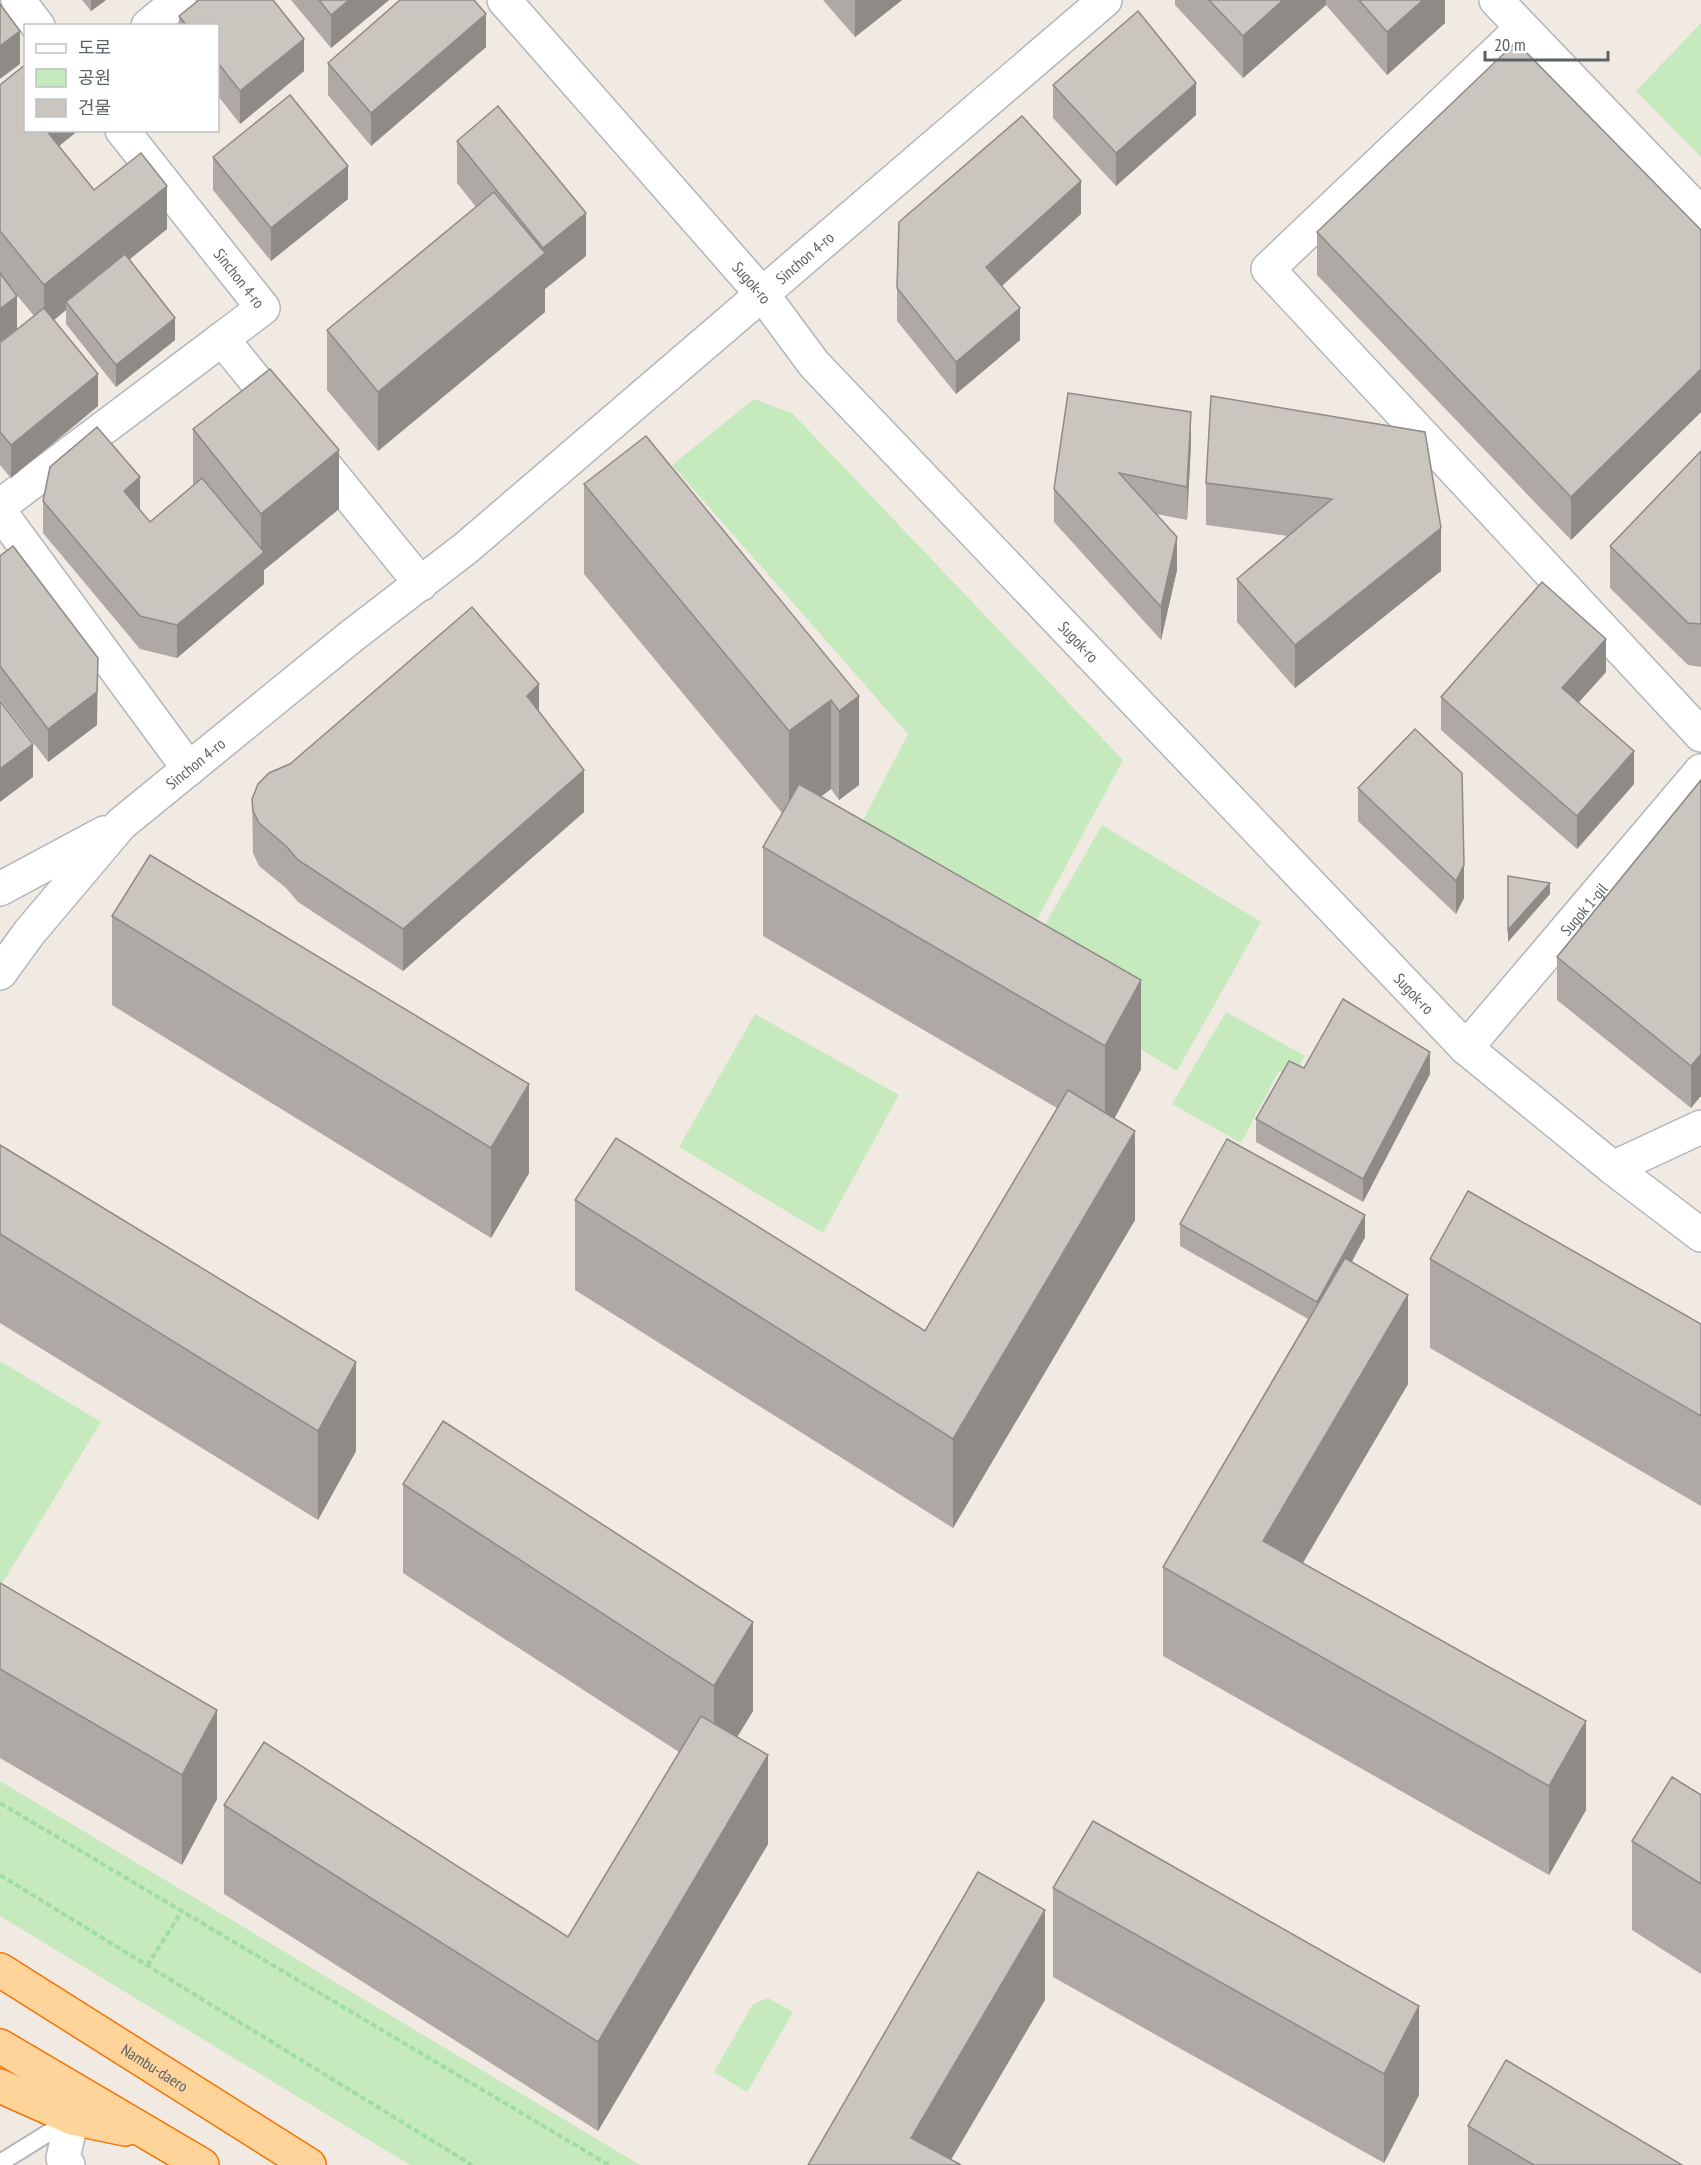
<svg xmlns="http://www.w3.org/2000/svg" width="1701" height="2165" viewBox="0 0 1701 2165" font-family="'PT Sans Narrow','Noto Sans KR',sans-serif">
<style>
.green{fill:#c7e9be}
.lines{fill:none;stroke-linecap:round;stroke-linejoin:round}
.service-casing{stroke:#b1b6ba;stroke-width:20}
.minor-casing{stroke:#b1b6ba;stroke-width:36}
.tertiary-casing{stroke:#b1b6ba;stroke-width:36}
.trunk-casing{stroke:#f37300;stroke-width:36}
.path{stroke:#9fdda2;stroke-width:4;stroke-dasharray:6 3;stroke-linecap:butt}
.service{stroke:#fff;stroke-width:16}
.minor{stroke:#fff;stroke-width:33}
.tertiary{stroke:#fff;stroke-width:33}
.trunk{stroke:#ffd49a;stroke-width:33}
.wall{fill:#afa9a5}
.shaded-wall{fill:#8e8a86}
.building{fill:#cbc5c0;stroke:#8e8a86;stroke-width:1.5}
.labels{text-anchor:middle;dominant-baseline:central;stroke-width:4.5;stroke-linejoin:round;paint-order:stroke}
.street-label{font-size:16px;fill:#5b6266;stroke:#fff}
</style>
<rect width="100%" height="100%" fill="#f0eae3"/>
<g class="green">
<polygon points="1701,23 1701,157 1636,91"/>
<polygon points="754,399 792,413 1123,760 1033,927 858,830 908,734 672,465"/>
<polygon points="1102,825 1261,922 1177,1071 1016,975"/>
<polygon points="1226,1012 1305,1056 1293,1077 1279,1071 1241,1143 1172,1104"/>
<polygon points="755,1014 899,1095 823,1233 679,1147"/>
<polygon points="0,1361 101,1422 0,1587"/>
<polygon points="0,1781 640,2165 410,2165 0,1916"/>
<polygon points="768,1998 793,2012 747,2092 714,2072 753,2004"/>
</g>
<g class="lines">
<defs>
<polyline id="service" points="0,2163 71,2119"/>
<g id="minor">
<polyline points="18,0 38,26"/>
<polyline points="1496,0 1701,214"/>
<polyline points="148,26 179,0"/>
<polyline points="1522,28 1268,269 1701,735"/>
<path id="s1" d="M122,130L263,308L222,339L421,584"/>
<polyline points="0,506 222,339"/>
<polyline points="0,512 189,769"/>
<path id="s2" d="M1466,1048L1701,771"/>
<polyline points="1613,1168 1701,1127"/>
<polyline points="68,2165 63,2158 72,2118"/>
</g>
<g id="tertiary">
<path id="s3" d="M504,0L763,295L814,364L1466,1048L1613,1168L1701,1235"/>
<polyline points="0,889 104,833"/>
<path id="s4" d="M0,973L29,933L121,824L353,635L466,548L1105,0"/>
</g>
<g id="trunk">
<path id="s5" d="M0,1970L309,2165"/>
<polyline points="0,2046 202,2165"/>
<polyline points="0,2086 72,2118 125,2129"/>
</g>
</defs>
<use href="#service" class="service-casing"/>
<use href="#minor" class="minor-casing"/>
<use href="#tertiary" class="tertiary-casing"/>
<use href="#trunk" class="trunk-casing"/>
<g class="path">
<polyline points="0,1803 609,2165"/>
<polyline points="0,1875 472,2165"/>
<polyline points="147,1966 182,1911"/>
</g>
<use href="#service" class="service"/>
<use href="#minor" class="minor"/>
<use href="#tertiary" class="tertiary"/>
<use href="#trunk" class="trunk"/>
</g>
<g class="wall">
<polygon points="82,0 106,0 91,11"/>
<polygon points="199,0 273,0 304,39 304,71 240,124 218,96 218,26 179,26 179,16"/>
<polygon points="291,0 389,0 331,48"/>
<polygon points="823,0 902,0 855,37"/>
<polygon points="1175,0 1445,0 1445,23 1387,75 1326,5 1243,78 1175,5"/>
<polygon points="486,47 371,146 328,95 328,63"/>
<polygon points="0,85 59,146 94,190 167,229 129,260 175,340 116,387 66,324 66,310 54,320 98,406 11,478 0,465 0,343 34,316 7,283 0,342"/>
<polygon points="1053,85 1196,115 1116,186 1053,118"/>
<polygon points="457,141 586,256 545,289 545,312 378,451 327,390 327,330 476,207 457,183"/>
<polygon points="213,157 348,199 271,261 213,190"/>
<polygon points="1081,214 1002,286 1020,340 956,394 897,321 897,288"/>
<polygon points="1701,230 1701,412 1571,540 1317,275 1317,232"/>
<polygon points="1211,396 1441,571 1295,688 1237,622 1237,579 1288,536 1206,525 1206,483"/>
<polygon points="193,429 339,509 264,570 264,584 177,658 140,649 43,533 43,501 140,509 150,522 193,486"/>
<polygon points="1191,444 1187,520 1156,514 1177,570 1161,640 1054,522 1054,489"/>
<polygon points="1701,451 1701,667 1688,665 1610,588 1610,546"/>
<polygon points="584,484 859,696 859,785 839,800 831,789 821,796 1141,1069 1114,1118 1135,1220 953,1528 575,1290 575,1200 925,1331 1057,1108 763,936 763,847 782,813 584,574"/>
<polygon points="0,556 97,725 48,762 0,699"/>
<polygon points="1606,672 1579,702 1634,784 1577,849 1441,730 1441,697"/>
<polygon points="539,711 584,812 403,971 298,902 286,888 259,866 253,853 252,799"/>
<polygon points="1415,729 1464,898 1456,914 1358,821 1358,788"/>
<polygon points="1701,780 1691,1108 1557,1000 1557,957"/>
<polygon points="150,855 529,1173 491,1238 112,1005 112,916"/>
<polygon points="1304,1068 1430,1074 1363,1202 1256,1142 1256,1119"/>
<polygon points="0,1145 356,1451 318,1520 0,1323"/>
<polygon points="1180,1224 1365,1237 1352,1262 1408,1384 1303,1563 1586,1810 1549,1875 1163,1656 1163,1567 1308,1319 1180,1246"/>
<polygon points="1430,1259 1701,1324 1701,1506 1430,1348"/>
<polygon points="403,1484 753,1711 737,1737 768,1844 598,2131 224,1894 224,1805 568,1937 679,1752 403,1573"/>
<polygon points="0,1583 217,1799 182,1865 0,1758"/>
<polygon points="1701,1795 1701,1974 1632,1930 1632,1841"/>
<polygon points="1093,1821 1419,2095 1384,2163 1053,1977 1053,1888"/>
<polygon points="1468,2126 1682,2165 1468,2165"/>
</g>
<g class="shaded-wall">
<polygon points="91,0 106,0 91,11"/>
<polygon points="349,0 389,0 331,48 331,15"/>
<polygon points="855,0 902,0 855,37"/>
<polygon points="1283,0 1326,0 1326,5 1243,78 1243,36"/>
<polygon points="1423,0 1445,0 1445,23 1387,75 1387,32"/>
<polygon points="486,14 486,47 371,146 371,113"/>
<polygon points="20,31 20,64 0,79 0,46"/>
<polygon points="304,39 304,71 240,124 240,91"/>
<polygon points="1196,83 1196,115 1116,186 1116,153"/>
<polygon points="38,130 79,130 38,163"/>
<polygon points="348,166 348,199 271,261 271,228"/>
<polygon points="1081,181 1081,214 986,300 986,267"/>
<polygon points="167,186 167,229 70,307 66,302 66,310 44,328 44,285"/>
<polygon points="586,213 586,256 545,289 545,312 378,451 378,392 543,255 543,248"/>
<polygon points="17,296 17,329 0,342 0,309"/>
<polygon points="1020,308 1020,340 956,394 956,362"/>
<polygon points="175,318 175,340 116,387 116,365"/>
<polygon points="1701,369 1701,412 1571,540 1571,497"/>
<polygon points="98,374 98,406 11,478 11,445"/>
<polygon points="1191,412 1191,444 1187,520 1187,487"/>
<polygon points="339,450 339,509 264,570 264,584 177,658 177,625 261,554 261,514"/>
<polygon points="140,477 140,510 124,491"/>
<polygon points="1441,528 1441,571 1295,688 1295,645"/>
<polygon points="1177,537 1177,570 1161,640 1161,607"/>
<polygon points="1606,639 1606,672 1562,721 1562,688"/>
<polygon points="98,658 97,725 48,762 48,729"/>
<polygon points="539,684 539,727 527,696"/>
<polygon points="859,696 859,785 839,800 839,711"/>
<polygon points="831,700 831,789 789,821 789,731"/>
<polygon points="33,744 33,777 0,802 0,769"/>
<polygon points="1634,751 1634,784 1577,849 1577,816"/>
<polygon points="584,770 584,812 403,971 403,929"/>
<polygon points="1464,865 1464,898 1456,914 1456,881"/>
<polygon points="1550,883 1550,894 1508,942 1508,930"/>
<polygon points="1141,980 1141,1069 1105,1136 1105,1046"/>
<polygon points="1430,1052 1430,1074 1363,1202 1363,1179"/>
<polygon points="1701,1054 1701,1096 1691,1108 1691,1066"/>
<polygon points="529,1084 529,1173 491,1238 491,1148"/>
<polygon points="1135,1131 1135,1220 953,1528 953,1439"/>
<polygon points="1365,1215 1365,1237 1317,1324 1317,1302"/>
<polygon points="1408,1295 1408,1384 1266,1625 1263,1541"/>
<polygon points="356,1362 356,1451 318,1520 318,1431"/>
<polygon points="753,1622 753,1711 714,1775 714,1686"/>
<polygon points="217,1710 217,1799 182,1865 182,1775"/>
<polygon points="1586,1721 1586,1810 1549,1875 1549,1786"/>
<polygon points="768,1755 768,1844 598,2131 598,2042"/>
<polygon points="1045,1910 1045,2000 948,2165 911,2138"/>
<polygon points="1419,2006 1419,2095 1384,2163 1384,2074"/>
</g>
<g class="building">
<polygon points="199,0 273,0 304,39 240,91 218,63 218,26 187,26 179,16"/>
<polygon points="319,0 349,0 331,15"/>
<polygon points="400,0 474,0 486,14 371,113 328,63"/>
<polygon points="1209,0 1283,0 1243,36"/>
<polygon points="1359,0 1423,0 1387,32"/>
<polygon points="0,4 20,31 0,46"/>
<polygon points="1138,11 1196,83 1116,153 1053,85"/>
<polygon points="1516,42 1701,230 1701,369 1571,497 1317,232"/>
<polygon points="26,64 26,130 46,130 94,190 141,153 167,186 44,285 0,231 0,85"/>
<polygon points="290,95 348,166 271,228 213,157"/>
<polygon points="498,106 586,213 543,248 457,141"/>
<polygon points="1022,116 1081,181 986,267 1020,308 956,362 897,288 899,222"/>
<polygon points="494,192 545,253 378,392 327,330"/>
<polygon points="125,254 175,318 116,365 66,302"/>
<polygon points="0,273 17,296 0,309"/>
<polygon points="44,308 98,374 11,445 0,432 0,343"/>
<polygon points="270,369 339,450 261,514 193,429"/>
<polygon points="1068,393 1191,412 1187,487 1119,473 1177,537 1161,607 1054,489"/>
<polygon points="1211,396 1425,432 1441,528 1295,645 1237,579 1332,499 1206,483"/>
<polygon points="97,427 140,477 124,491 150,522 202,478 264,552 177,625 140,616 43,501 50,467"/>
<polygon points="646,436 859,696 839,711 831,700 789,731 584,484"/>
<polygon points="1701,451 1701,624 1688,623 1610,546"/>
<polygon points="13,546 98,658 97,692 48,729 0,666 0,556"/>
<polygon points="1542,582 1606,639 1562,688 1634,751 1577,816 1441,697"/>
<polygon points="472,607 539,684 527,696 584,770 403,929 298,860 286,846 259,823 253,811 252,799 258,784 269,773 290,764"/>
<polygon points="0,701 33,744 0,769"/>
<polygon points="1415,729 1462,773 1464,865 1456,881 1358,788"/>
<polygon points="1701,780 1701,1054 1691,1066 1557,957"/>
<polygon points="799,784 1141,980 1105,1046 763,847"/>
<polygon points="150,855 529,1084 491,1148 112,916"/>
<polygon points="1508,876 1550,883 1508,930"/>
<polygon points="1343,999 1430,1052 1363,1179 1256,1119 1289,1061 1304,1068"/>
<polygon points="1068,1090 1135,1131 953,1439 575,1200 616,1138 925,1331"/>
<polygon points="1227,1139 1365,1215 1317,1302 1180,1224"/>
<polygon points="0,1145 356,1362 318,1431 0,1234"/>
<polygon points="1468,1191 1701,1324 1701,1416 1430,1259"/>
<polygon points="1345,1258 1408,1295 1263,1541 1586,1721 1549,1786 1163,1567"/>
<polygon points="443,1421 753,1622 714,1686 403,1484"/>
<polygon points="0,1583 217,1710 182,1775 0,1669"/>
<polygon points="701,1716 768,1755 598,2042 224,1805 264,1742 568,1937"/>
<polygon points="1672,1777 1701,1795 1701,1884 1632,1841"/>
<polygon points="1093,1821 1419,2006 1384,2074 1053,1888"/>
<polygon points="978,1872 1045,1910 911,2138 961,2165 808,2165"/>
<polygon points="1506,2060 1682,2165 1534,2165 1468,2126"/>
</g>
<g class="labels">
<g class="street-label">
<text stroke="none"><textPath href="#s4" startOffset="1080">Sinchon 4-ro</textPath></text>
<text stroke="none"><textPath href="#s1" startOffset="189">Sinchon 4-ro</textPath></text>
<text stroke="none"><textPath href="#s3" startOffset="376">Sugok-ro</textPath></text>
<text stroke="none"><textPath href="#s3" startOffset="862">Sugok-ro</textPath></text>
<text stroke="none"><textPath href="#s4" startOffset="288">Sinchon 4-ro</textPath></text>
<text stroke="none"><textPath href="#s2" startOffset="182">Sugok 1-gil</textPath></text>
<text stroke="none"><textPath href="#s3" startOffset="1348">Sugok-ro</textPath></text>
<text stroke="none"><textPath href="#s5" startOffset="183">Nambu-daero</textPath></text>
</g>
</g>
<rect x="24" y="24" width="195" height="108" fill="#ffffff" stroke="#bdc0c2" stroke-width="1.5"/>
<rect x="36" y="44" width="30" height="9" fill="#ffffff" stroke="#bdc0c2" stroke-width="1.5"/>
<text x="78" y="54" font-size="18" fill="#5b6266">도로</text>
<rect x="36" y="69" width="30" height="18" fill="#c7e9be" stroke="#bdc0c2" stroke-width="1.5"/>
<text x="78" y="84" font-size="18" fill="#5b6266">공원</text>
<rect x="36" y="99" width="30" height="18" fill="#cbc5c0" stroke="#bdc0c2" stroke-width="1.5"/>
<text x="78" y="114" font-size="18" fill="#5b6266">건물</text>
<path d="M1485 51v9h123v-9" fill="none" stroke="#5b6266" stroke-width="3"/>
<text x="1494" y="51" font-size="18" fill="#5b6266" stroke="#ffffff" stroke-width="4.5" paint-order="stroke">20 m</text>
</svg>
